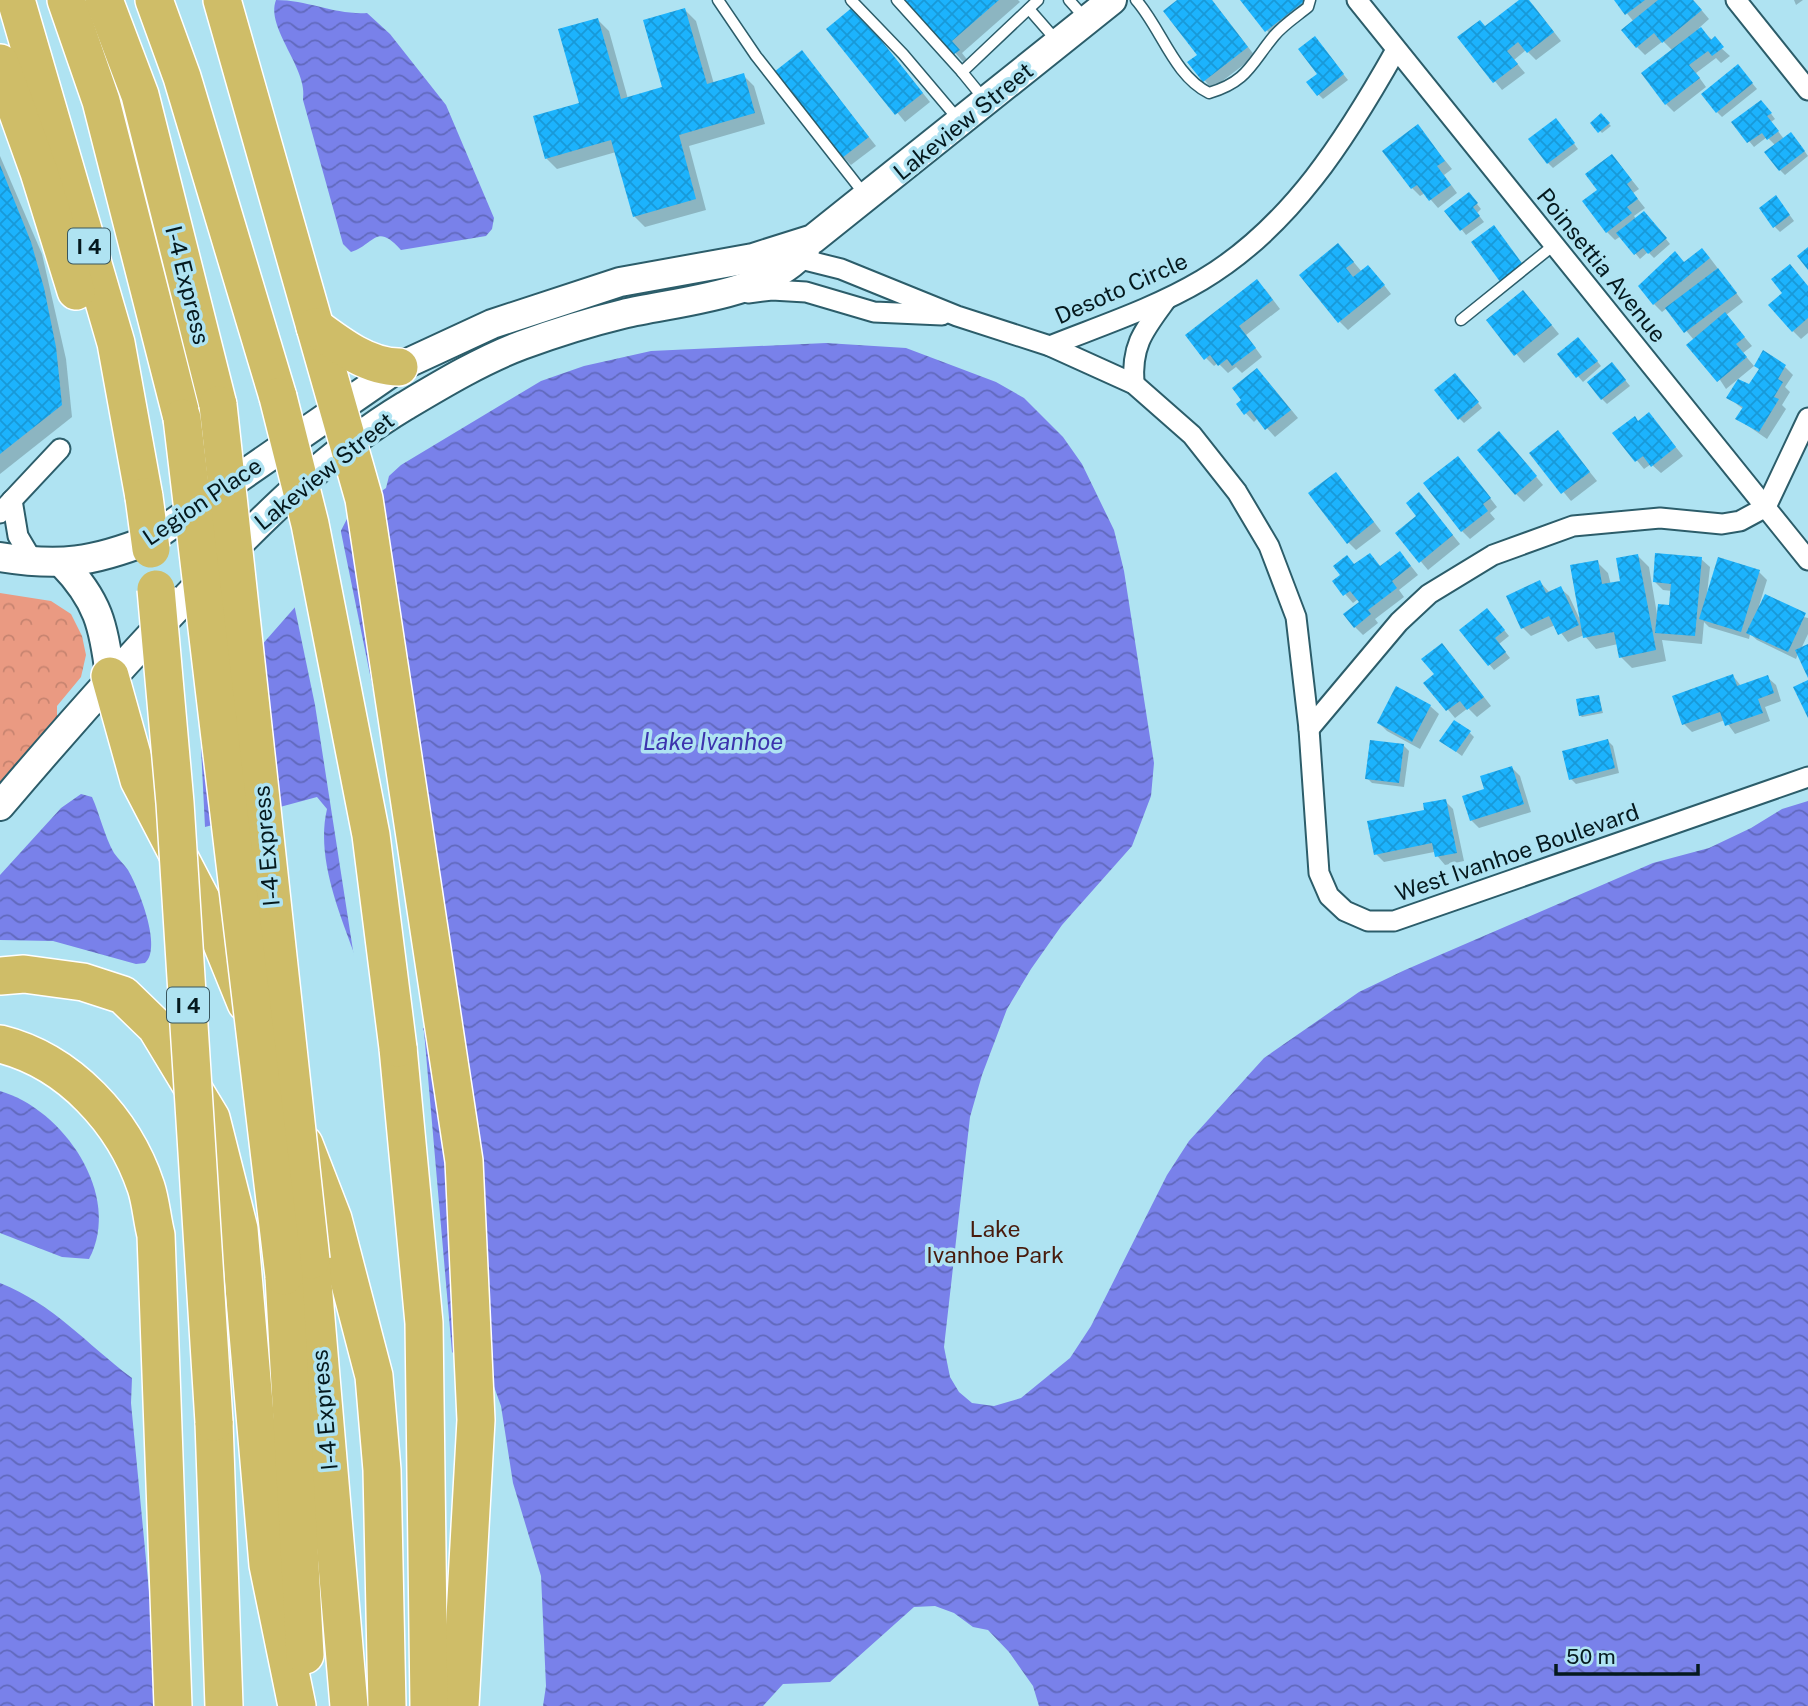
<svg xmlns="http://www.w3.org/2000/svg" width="1808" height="1706" viewBox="0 0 1808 1706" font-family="'Public Sans',sans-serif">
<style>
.park{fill:url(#park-crowns)}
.water{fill:url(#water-waves)}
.pier{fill:#afe3f2}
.shadow{fill:#0003}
.building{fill:url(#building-cross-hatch)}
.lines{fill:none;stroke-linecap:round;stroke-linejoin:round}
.lane-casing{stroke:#2c5d6a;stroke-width:13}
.street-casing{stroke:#2c5d6a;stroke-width:23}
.secondary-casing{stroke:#2c5d6a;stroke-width:32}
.highway-casing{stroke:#fff;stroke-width:40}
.lane{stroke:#fff;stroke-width:10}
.street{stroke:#fff;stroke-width:19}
.secondary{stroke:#fff;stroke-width:28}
.highway{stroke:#cfbd68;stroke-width:37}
.highway-bridge-casing{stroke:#fff;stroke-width:40;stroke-linecap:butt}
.highway-bridge{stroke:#cfbd68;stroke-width:37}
.labels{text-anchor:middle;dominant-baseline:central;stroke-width:7;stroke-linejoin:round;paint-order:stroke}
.shield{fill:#afe3f2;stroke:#38565e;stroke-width:2}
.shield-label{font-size:21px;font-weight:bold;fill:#05191e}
.street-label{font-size:23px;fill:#05191e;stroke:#afe3f2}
.park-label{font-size:23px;fill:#481b0c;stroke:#afe3f2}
.water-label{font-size:24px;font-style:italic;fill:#3c33ad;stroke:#afe3f2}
</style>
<defs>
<pattern id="park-crowns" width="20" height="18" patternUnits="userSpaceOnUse" patternTransform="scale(1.75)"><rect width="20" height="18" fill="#ea9a82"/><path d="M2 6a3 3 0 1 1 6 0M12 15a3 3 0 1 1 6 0" fill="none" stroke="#c78470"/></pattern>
<pattern id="water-waves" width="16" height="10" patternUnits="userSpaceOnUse" patternTransform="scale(1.75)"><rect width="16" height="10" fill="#7981ea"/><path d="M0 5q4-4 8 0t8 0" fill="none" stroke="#6169bd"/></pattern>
<pattern id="building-cross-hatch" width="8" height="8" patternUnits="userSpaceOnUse" patternTransform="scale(1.75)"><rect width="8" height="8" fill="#1cb3fd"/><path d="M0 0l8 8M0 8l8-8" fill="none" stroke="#1899d8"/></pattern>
</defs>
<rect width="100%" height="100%" fill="#afe3f2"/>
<polygon class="park" points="0,593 51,601 71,614 82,636 86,655 81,677 57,706 57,722 0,791"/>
<g class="water">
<path d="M276,0C308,0 335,15 367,13L390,34L446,105L494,218L492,229L486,236L401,250C376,222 375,244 351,252L343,244L303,100C309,69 265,28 276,0Z"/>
<path d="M826,343L906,348L996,382L1024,398L1063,437L1082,464L1114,530L1124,571L1154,763L1151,796L1132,846L1062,925L1031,969L1007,1009L982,1075L970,1117L944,1347L950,1377L959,1392L972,1403L994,1406L1021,1398L1070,1358L1091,1326L1167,1175L1189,1141L1264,1058L1359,992L1405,970L1653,863L1709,848L1751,828L1782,809L1808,801V1706H1039L1033,1686L1009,1652L988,1630L973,1627L954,1613L935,1606L914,1607L830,1682L783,1684L763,1706H543L546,1686L541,1576L513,1483L501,1406L492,1381L452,1352L424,1031C404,996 389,973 354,953C338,909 316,856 327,809L317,797L205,827L200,728L229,682L311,589L350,513L386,488L389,476L401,465L541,381L584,366L651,351Z"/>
<path d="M81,794L92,797C100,815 104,835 114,853C118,859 124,864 128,870C138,887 163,948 145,963L136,964L53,941L0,940V875L61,808Z"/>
<path d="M0,1091C63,1109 123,1195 89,1259L62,1257L0,1233Z"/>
<path d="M0,1283C55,1305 85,1343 132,1378L131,1403L160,1706H0Z"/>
</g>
<polygon class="pier" points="340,527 376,704 425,1027 420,1031 405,1005 378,971 354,957 315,705 294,604 308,587"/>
<g class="shadow">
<polygon points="908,0 1018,0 1020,2 962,53 969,62 966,65"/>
<polygon points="1180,0 1212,0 1255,56 1212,89 1190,63 1200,55"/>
<polygon points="1242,0 1303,0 1311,10 1274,39"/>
<polygon points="1522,0 1528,0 1533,5 1561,41 1536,60 1526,50 1514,60 1525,73 1502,90 1460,38 1486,28"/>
<polygon points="1616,0 1693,0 1709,19 1699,28 1730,56 1721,63 1716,58 1696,73 1706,87 1674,112 1666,104 1673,51 1663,41 1645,55 1637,47 1634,22"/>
<polygon points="1794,0 1803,0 1796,5"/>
<polygon points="685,10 696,21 714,84 743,75 754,86 765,124 689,146 706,210 645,227 634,216 616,152 557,169 546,158 581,104 598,20 609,31 628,99 664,89"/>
<polygon points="862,17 930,102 905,122 829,29"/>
<polygon points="1319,44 1348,80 1323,99 1318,94"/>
<polygon points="809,60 876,146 851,165 843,157"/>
<polygon points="1743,72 1757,89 1722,117 1717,112"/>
<polygon points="1766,107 1775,119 1771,122 1784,139 1796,139 1808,156 1785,175 1780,170 1775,145 1767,137 1754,147 1734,123"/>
<polygon points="1601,116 1611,126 1602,133 1593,123"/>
<polygon points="1417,126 1452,169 1444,175 1457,193 1438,208 1425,193 1420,196 1412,188 1384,151"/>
<polygon points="1561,126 1578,149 1553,168 1548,163"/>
<polygon points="0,156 42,254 66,359 72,417 0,474"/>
<polygon points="1619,164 1639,189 1633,193 1645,208 1634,216 1636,219 1649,218 1670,244 1654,258 1648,252 1640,259 1621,236 1615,240 1607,232 1600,190"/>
<polygon points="1473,199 1481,209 1477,213 1484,222 1466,235 1447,211"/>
<polygon points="1781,203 1794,221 1780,232 1775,227"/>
<polygon points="1346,253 1362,272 1376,275 1391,294 1348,330 1340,322"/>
<polygon points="1710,258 1743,302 1726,315 1752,346 1743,353 1754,366 1726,389 1694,340 1667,308 1662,312 1654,304 1684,264"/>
<polygon points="1808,287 1808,333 1801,339 1793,331"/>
<polygon points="1265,289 1280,309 1246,335 1262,357 1242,373 1236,367 1228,373 1218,363 1214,366 1206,358"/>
<polygon points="1531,300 1559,334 1524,363 1488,321"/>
<polygon points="1583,344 1601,366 1583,382 1559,354"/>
<polygon points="1785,367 1793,375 1785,387 1790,392 1782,405 1786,409 1767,439 1738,419 1743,409 1729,398"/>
<polygon points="1617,370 1630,386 1607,404 1602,399"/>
<polygon points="1265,378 1298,418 1275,437 1258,418 1254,422 1238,405"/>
<polygon points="1460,380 1482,408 1464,423 1459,418"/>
<polygon points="1639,422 1656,423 1683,456 1661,473 1651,464 1644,469 1615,434"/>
<polygon points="1565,441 1597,481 1571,501 1531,453"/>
<polygon points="1507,442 1543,485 1524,502 1516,494"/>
<polygon points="1466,467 1497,507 1490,513 1495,519 1470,539 1462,531"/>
<polygon points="1344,483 1381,531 1356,550 1348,542"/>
<polygon points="1427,503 1460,544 1428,570 1397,533 1418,516"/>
<polygon points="1638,556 1649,567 1657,614 1671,607 1672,591 1663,590 1655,582 1701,559 1710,567 1707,594 1759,572 1767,580 1759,606 1808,618 1808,634 1801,649 1808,646 1808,674 1798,654 1796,659 1757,640 1750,634 1749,639 1709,627 1704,622 1702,644 1662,640 1666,661 1632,668 1621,657 1618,644 1596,649 1584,635 1568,642 1555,625 1531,636 1523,628 1540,582 1550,593 1560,588 1569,596 1581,622 1597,562 1608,573 1611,585 1622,582"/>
<polygon points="1407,561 1418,575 1399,590 1404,597 1375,619 1378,623 1363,635 1355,627 1361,603 1358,599 1353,603 1345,594 1355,566 1381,568"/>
<polygon points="1492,615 1509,636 1499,644 1510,658 1494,670 1461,630"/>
<polygon points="1450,653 1491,706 1477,717 1468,708 1455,718 1426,683 1436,675"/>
<polygon points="1733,676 1741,686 1767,677 1776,685 1781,701 1765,707 1770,721 1735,734 1725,720 1692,732 1684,724"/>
<polygon points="1397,688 1430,706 1439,714 1420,749 1387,731 1379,723"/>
<polygon points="1599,697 1603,713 1582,717 1580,715"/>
<polygon points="1469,732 1474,737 1462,756 1447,745"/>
<polygon points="1608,741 1613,746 1619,773 1576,784 1571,779"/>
<polygon points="1404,746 1409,751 1404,787 1372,783 1367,778"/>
<polygon points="1512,768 1520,776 1531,812 1479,828 1471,820 1486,791"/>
<polygon points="1445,801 1453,809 1464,861 1445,865 1434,852 1384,862 1376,854 1426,812"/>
</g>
<g class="building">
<polygon points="905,0 999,0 952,41 960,50 953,55"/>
<polygon points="1177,0 1212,0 1248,47 1203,82 1187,62 1197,55 1163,11"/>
<polygon points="1240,0 1306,0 1265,32"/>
<polygon points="1519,0 1529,0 1554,32 1527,53 1518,42 1507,51 1518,64 1493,83 1457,37 1480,20 1485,26"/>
<polygon points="1614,0 1645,0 1625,15"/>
<polygon points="1658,0 1693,0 1702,10 1662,43 1654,33 1636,48 1621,30"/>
<polygon points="854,6 923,93 895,115 826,29"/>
<polygon points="685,8 707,84 744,73 755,113 679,135 696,199 633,217 611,140 545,159 533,116 579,103 558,29 598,18 621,99 662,87 643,20"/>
<polygon points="1701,27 1711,40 1715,36 1724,47 1712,56 1708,51 1689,65 1700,78 1665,105 1641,73"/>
<polygon points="1315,36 1344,74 1317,96 1306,82 1317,74 1298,49"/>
<polygon points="802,50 869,137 842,158 774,72"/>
<polygon points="1738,64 1753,83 1716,113 1701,94"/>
<polygon points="1761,100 1772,113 1767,116 1779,131 1767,140 1762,133 1747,143 1731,122"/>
<polygon points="1601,113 1610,123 1598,133 1590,123"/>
<polygon points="1556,118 1575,143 1547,164 1528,139"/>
<polygon points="1418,124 1445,161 1437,166 1451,185 1429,201 1417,185 1411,189 1382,151"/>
<polygon points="1791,132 1805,151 1779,171 1764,152"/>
<polygon points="1612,154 1632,180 1627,184 1638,199 1627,207 1632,213 1606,233 1582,201 1597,190 1585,174"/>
<polygon points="0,165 31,242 44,288 56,347 62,405 0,454"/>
<polygon points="1469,192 1478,203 1473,207 1480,216 1460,231 1444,211"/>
<polygon points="1776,195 1790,215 1773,228 1759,208"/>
<polygon points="1644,211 1667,238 1648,254 1643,248 1634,255 1616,233"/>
<polygon points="1494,225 1524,266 1501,283 1471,242"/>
<polygon points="1338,243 1354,262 1346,268 1353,277 1368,265 1385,285 1338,323 1299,275"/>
<polygon points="1808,247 1808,270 1797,256"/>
<polygon points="1702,248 1710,258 1653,305 1638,286 1675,251 1684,262"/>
<polygon points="1790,264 1808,286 1808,318 1792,332 1768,305 1782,293 1771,279"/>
<polygon points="1718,268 1737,293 1684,333 1665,308"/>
<polygon points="1257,279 1273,300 1239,326 1256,348 1232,366 1227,359 1218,366 1210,355 1204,360 1185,335"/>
<polygon points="1523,290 1552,325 1514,356 1486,320"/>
<polygon points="1725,312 1745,337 1736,344 1747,357 1717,382 1686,345"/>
<polygon points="1578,337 1598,361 1576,378 1557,354"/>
<polygon points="1763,350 1786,365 1778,379 1783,382 1774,397 1779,399 1759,432 1735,419 1743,407 1726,398 1738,379 1749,384 1759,369 1754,366"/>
<polygon points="1612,362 1626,380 1601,400 1587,382"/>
<polygon points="1257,368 1291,410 1265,430 1250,410 1244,415 1236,404 1241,400 1232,388"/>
<polygon points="1455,373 1479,402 1458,420 1434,390"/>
<polygon points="1649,412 1676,447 1651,467 1643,456 1635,462 1612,433 1635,416 1638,421"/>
<polygon points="1558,430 1590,472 1561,494 1529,453"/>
<polygon points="1499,431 1537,476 1515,495 1477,450"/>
<polygon points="1458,456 1491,498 1483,504 1488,511 1461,532 1423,483"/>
<polygon points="1336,472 1374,522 1347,544 1308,493"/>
<polygon points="1419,492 1453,535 1419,563 1395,533 1416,516 1406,503"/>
<polygon points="1400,551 1411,566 1392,581 1397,588 1368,610 1371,614 1354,628 1343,614 1359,602 1350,591 1343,596 1332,581 1340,575 1333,566 1347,555 1354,564 1370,553 1380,566"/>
<polygon points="1655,553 1702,557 1695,636 1655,633 1658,604 1669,605 1671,584 1653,582"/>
<polygon points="1638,554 1656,650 1619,658 1614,632 1583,638 1570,565 1598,560 1602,584 1620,581 1616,558"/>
<polygon points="1718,557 1760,570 1741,632 1699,619"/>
<polygon points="1540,580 1546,593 1561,586 1579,625 1558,635 1549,616 1521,629 1506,596"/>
<polygon points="1765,594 1806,613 1788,652 1746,633"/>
<polygon points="1487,608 1505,630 1495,638 1506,652 1488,666 1459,630"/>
<polygon points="1442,643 1484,697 1467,710 1460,701 1446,711 1423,683 1434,674 1421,659"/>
<polygon points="1808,644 1808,678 1795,650"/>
<polygon points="1733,674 1737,686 1768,675 1774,693 1758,699 1763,713 1725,726 1720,712 1682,725 1672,696"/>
<polygon points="1808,680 1808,718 1793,687"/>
<polygon points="1396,686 1431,705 1412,742 1377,723"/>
<polygon points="1599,695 1602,711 1579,716 1576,699"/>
<polygon points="1454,720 1471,731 1456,752 1439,741"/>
<polygon points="1608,739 1615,768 1569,780 1562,751"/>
<polygon points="1370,740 1404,744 1399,783 1365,779"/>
<polygon points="1512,766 1524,804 1470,821 1462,796 1484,789 1480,776"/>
<polygon points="1446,799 1457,853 1435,857 1432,843 1374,855 1367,821 1424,810 1423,803"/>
</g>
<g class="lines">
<defs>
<g id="lane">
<polyline points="718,0 756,56 865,195"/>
<polyline points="851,0 903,54 958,119"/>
<polyline points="897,0 962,72 1038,0"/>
<polyline points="1069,0 1084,17"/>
<path d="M1136,0C1161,28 1174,76 1209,93C1247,82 1251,64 1274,36C1283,25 1297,16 1308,7L1310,0"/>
<polyline points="1029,9 1056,40"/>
<polyline points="962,72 984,99"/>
<polyline points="1461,320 1554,245"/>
</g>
<g id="street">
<polyline points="1357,0 1808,560"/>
<polyline points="1736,0 1808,90"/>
<polyline points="789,256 841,269 957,316 1050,346 1134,384 1192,435 1237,492 1269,546 1296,617 1309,729 1319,873 1329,896 1345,911 1368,921 1394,921 1808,777"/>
<polyline points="748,293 772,290 806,292 874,312 942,315"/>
<path d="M1050,346C1100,326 1155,308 1202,280C1291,227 1347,137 1396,50"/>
<path d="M1134,384C1131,345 1144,330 1166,300"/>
<polyline points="12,500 18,536 34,563"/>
<polyline points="0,513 60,449"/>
<polyline points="1309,729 1399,622 1429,594 1493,555 1573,526 1660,518 1722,524 1740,521 1766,507 1808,418"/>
</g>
<g id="secondary">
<path d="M0,557C60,567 93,562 149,540L399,367L492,324L620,282L753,258L813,239L1112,0"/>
<path d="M62,563C98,600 104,626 110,676"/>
<path d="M0,806C67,727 133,653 205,578C265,516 330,451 405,406C442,384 482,360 522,345C555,333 590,322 623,314C678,301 767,296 805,250"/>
</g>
<g id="highway">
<polyline points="16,0 116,343 144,497"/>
<polyline points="66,0 101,101 182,418"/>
<polyline points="104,0 140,95 218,405"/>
<polyline points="154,0 182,77 278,397"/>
<polyline points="222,0 364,499 464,1161 476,1420 460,1706"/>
<polyline points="0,63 39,172 76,291"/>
<path d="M315,327C339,345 368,367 399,367"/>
<polyline points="110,676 139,780 213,922 246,1003"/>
<polyline points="0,976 24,974 83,982 123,995 156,1027 211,1118 239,1229 268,1565 297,1706"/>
<path d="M0,1044C69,1061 124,1121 146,1187C151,1202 152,1220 156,1235L173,1706"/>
<polyline points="398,1048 424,1323 429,1706"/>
<polyline points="304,1144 333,1219 374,1376 382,1470 387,1706"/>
<polyline points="311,1260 349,1706"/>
<polyline points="284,1276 305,1655"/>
<polyline points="214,1422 224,1706"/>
</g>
</defs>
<use href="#lane" class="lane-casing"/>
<use href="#street" class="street-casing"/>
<use href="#secondary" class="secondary-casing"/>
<use href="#highway" class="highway-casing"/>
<use href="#lane" class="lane"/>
<use href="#street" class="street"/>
<use href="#secondary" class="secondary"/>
<use href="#highway" class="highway"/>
<defs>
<g id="highway-bridge">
<polyline points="278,397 310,524 371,835 398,1048"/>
<path d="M218,405C251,690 278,975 311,1260"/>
<polyline points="182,418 284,1276"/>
<polyline points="144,497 151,549"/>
<polyline points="156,589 175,803 214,1422"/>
</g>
</defs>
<use href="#highway-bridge" class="highway-bridge-casing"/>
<use href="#highway-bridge" class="highway-bridge"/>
</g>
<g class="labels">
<g class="shield">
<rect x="68" y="228.5" width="42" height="35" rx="5"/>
<rect x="167" y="987.5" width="42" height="35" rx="5"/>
</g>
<g class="shield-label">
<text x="89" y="246">I 4</text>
<text x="188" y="1005">I 4</text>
</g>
<g class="street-label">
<text transform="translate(963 121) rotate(-39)">Lakeview Street</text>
<text transform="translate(1602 265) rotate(51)">Poinsettia Avenue</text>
<text transform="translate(188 285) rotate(76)">I-4 Express</text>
<text transform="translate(1121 288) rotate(-24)">Desoto Circle</text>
<text transform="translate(324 471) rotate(-39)">Lakeview Street</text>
<text transform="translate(202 501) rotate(-34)">Legion Place</text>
<text transform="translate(266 846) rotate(-95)">I-4 Express</text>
<text transform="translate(1517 852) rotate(-19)">West Ivanhoe Boulevard</text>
<text transform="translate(324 1410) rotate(-95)">I-4 Express</text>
</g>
<g class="park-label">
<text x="995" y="1228">Lake<tspan x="995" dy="26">Ivanhoe Park</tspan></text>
</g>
<g class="water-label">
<text x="713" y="741">Lake Ivanhoe</text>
</g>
</g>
<path d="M1556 1664v10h142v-10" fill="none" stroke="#05191e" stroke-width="3.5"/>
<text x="1566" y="1664" font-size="21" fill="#05191e" stroke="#afe3f2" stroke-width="5" paint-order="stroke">50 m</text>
</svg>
